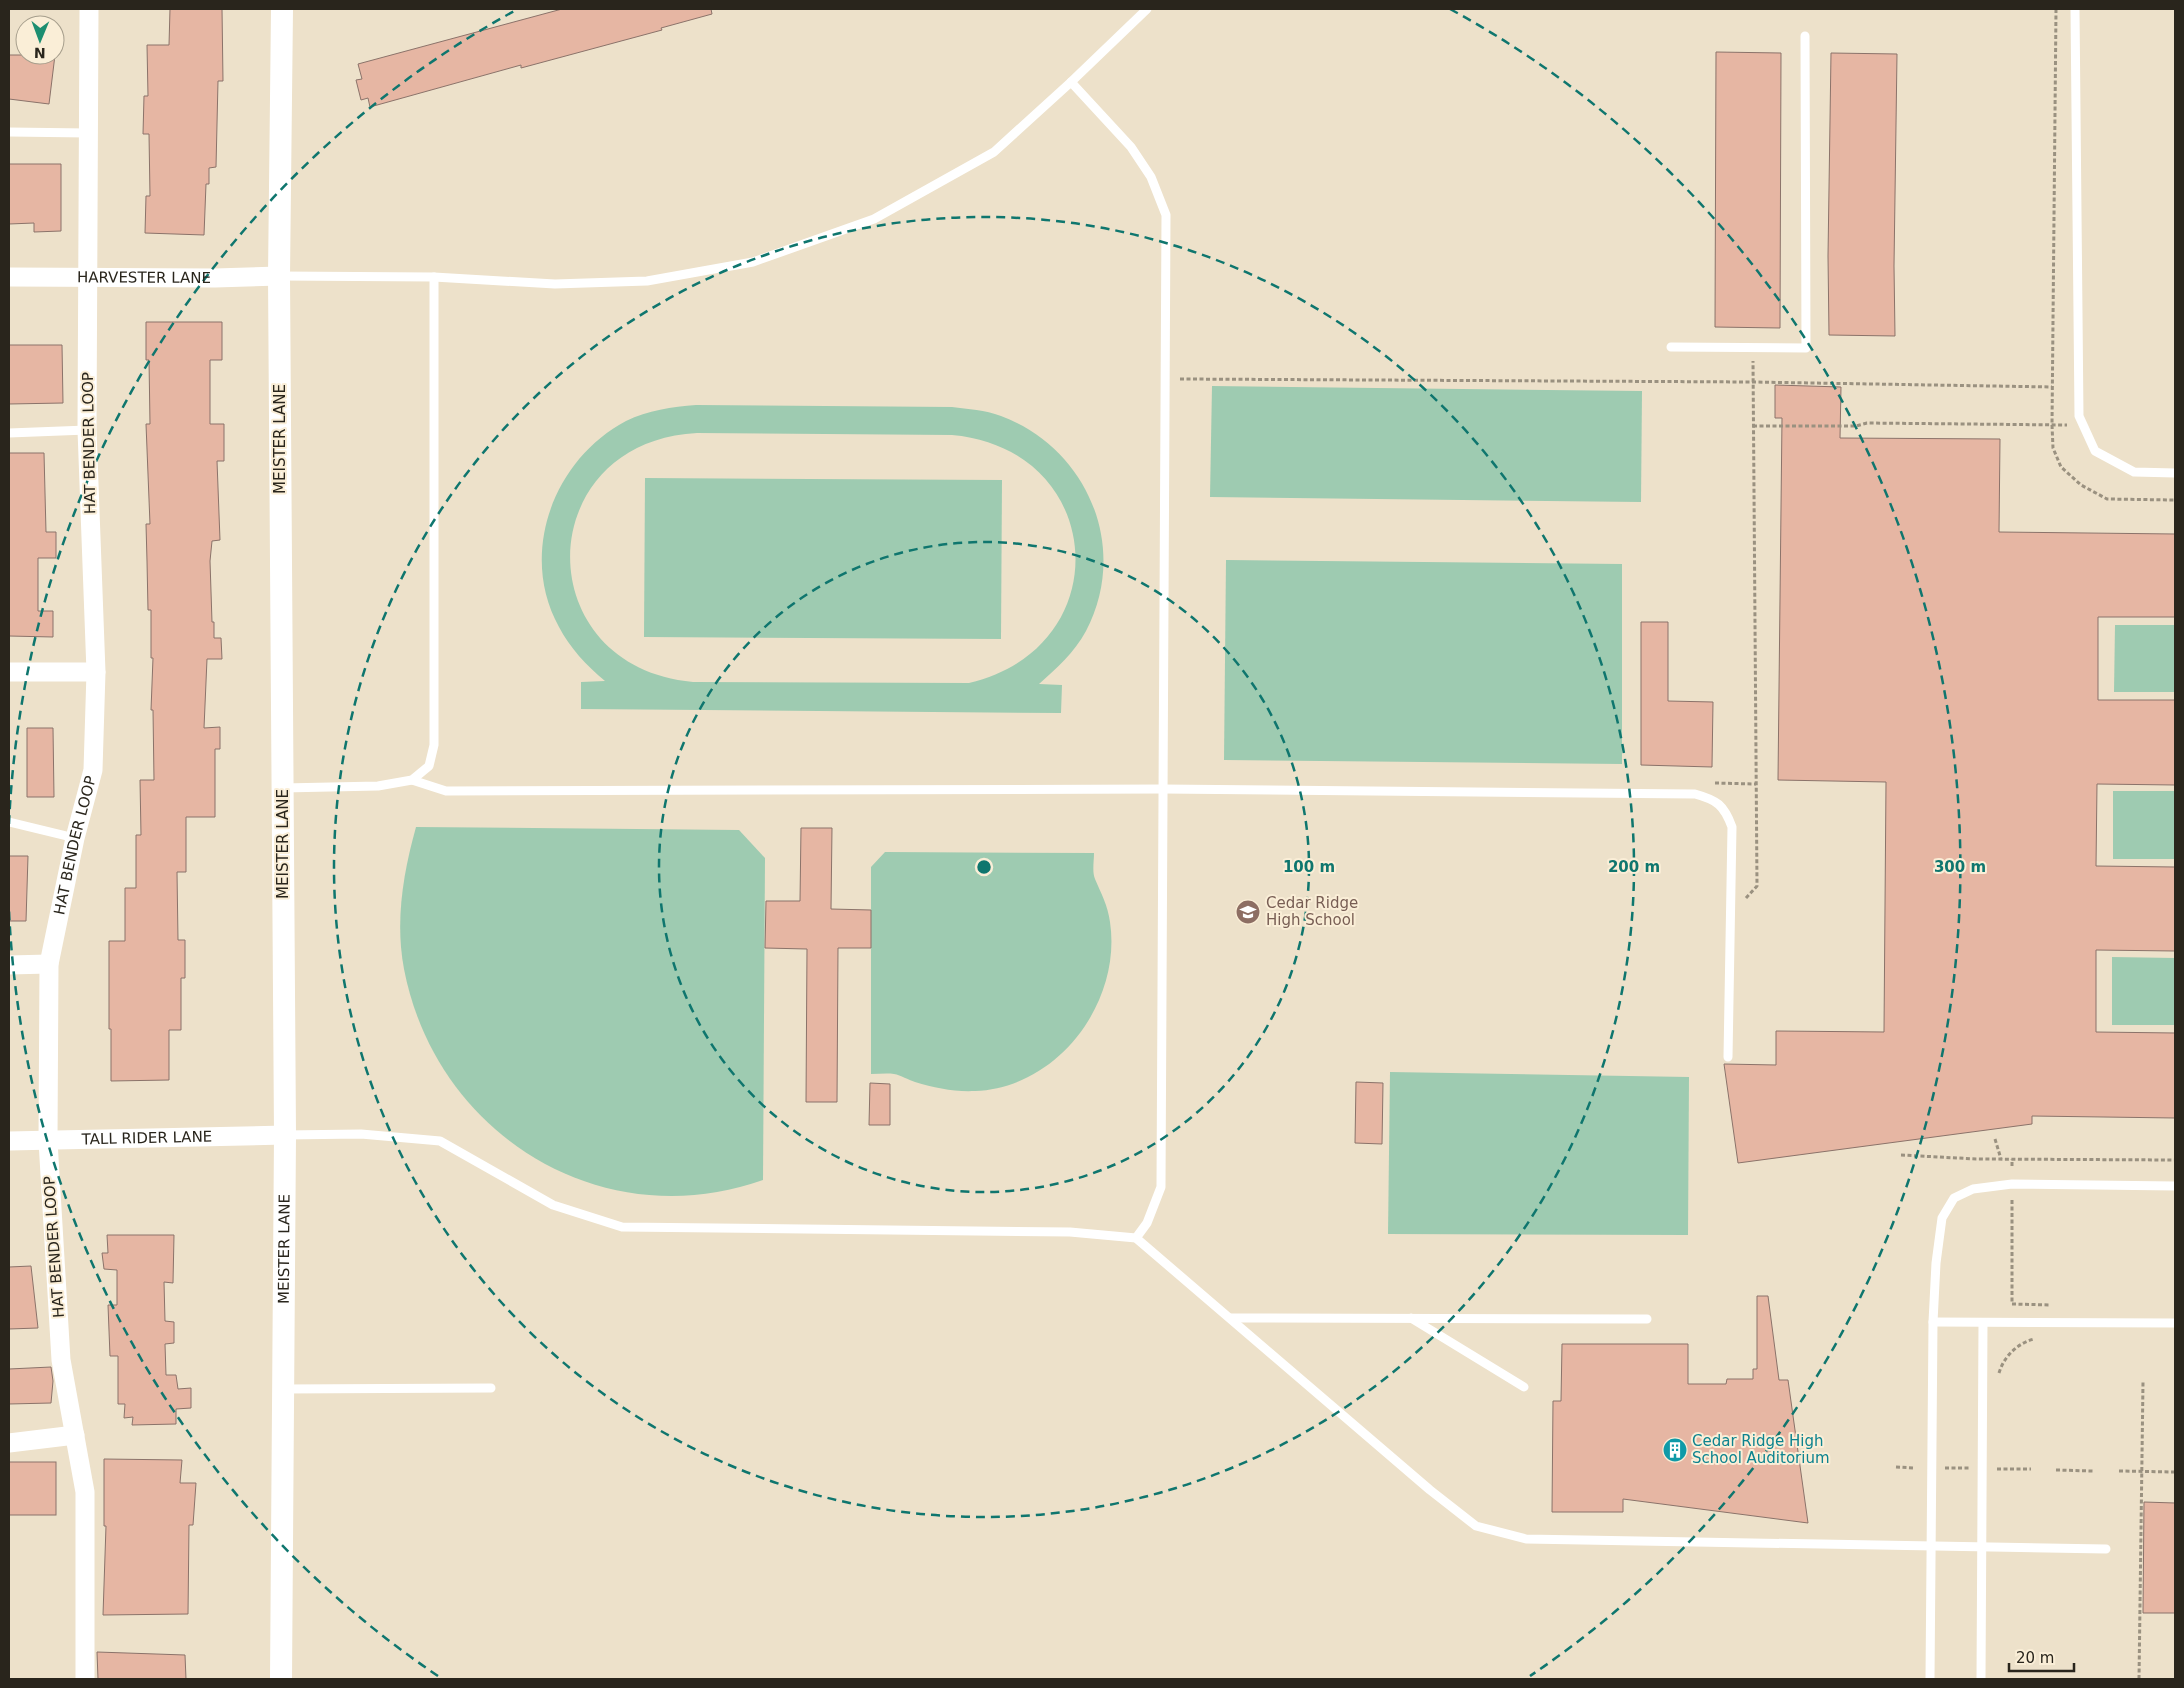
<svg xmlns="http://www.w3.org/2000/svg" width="2184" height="1688" viewBox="0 0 2184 1688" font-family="'DejaVu Sans',sans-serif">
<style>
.green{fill:#9ecbb1;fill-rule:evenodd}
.building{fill:#e6b6a3;stroke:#8b736a}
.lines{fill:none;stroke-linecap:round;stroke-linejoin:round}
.path{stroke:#9a9180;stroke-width:3;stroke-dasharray:4 2.5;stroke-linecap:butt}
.service{stroke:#fff;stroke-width:9}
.minor{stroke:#fff;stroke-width:19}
.tertiary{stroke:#fff;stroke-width:22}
.ring{fill:none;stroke:#0f766e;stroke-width:2.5;stroke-dasharray:9 6}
.labels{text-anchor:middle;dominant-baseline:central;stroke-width:4;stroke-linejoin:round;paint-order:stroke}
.street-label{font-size:15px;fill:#29251c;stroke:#faeed7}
.education-label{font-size:15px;fill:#785e54;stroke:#faeed7;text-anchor:start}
.culture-label{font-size:15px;fill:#0d838f;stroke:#faeed7;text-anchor:start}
.centre{fill:#0f766e;stroke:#faeed7;stroke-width:2.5}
.ring-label{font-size:15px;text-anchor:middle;font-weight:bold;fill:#0f766e;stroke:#faeed7;stroke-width:4;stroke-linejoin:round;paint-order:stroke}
</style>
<rect width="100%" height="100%" fill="#ede1ca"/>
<g class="green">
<polygon points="1212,386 1642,391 1641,502 1210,497"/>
<path d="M696,405L952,407C968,409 985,410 1001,416C1087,448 1130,547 1086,631C1074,653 1057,668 1039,684L1062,685L1061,713L581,709V682L605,681C586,665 570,648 559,627C518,553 554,459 626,421C648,410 672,407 696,405ZM697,433L952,435C1107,449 1120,648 969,683L693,682C527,667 530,442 697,433Z"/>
<polygon points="645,478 1002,480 1001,639 644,637"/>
<polygon points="1226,560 1622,564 1622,764 1224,760"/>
<polygon points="2115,625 2175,625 2175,692 2114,692"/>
<rect x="2113" y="791" width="62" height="68"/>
<path d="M416,827L739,830L765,858L763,1180C602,1237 436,1135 404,969C395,921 403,874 416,827Z"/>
<path d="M885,852L1094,853C1094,861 1092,872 1095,879C1101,893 1108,906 1110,922C1122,1002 1058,1088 975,1091C954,1092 935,1088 915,1082C908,1080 901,1075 894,1074C887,1073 879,1074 871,1074V867Z"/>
<polygon points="2112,957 2175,958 2175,1025 2112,1025"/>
<polygon points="1390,1072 1689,1077 1688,1235 1388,1234"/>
</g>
<g class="building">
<polygon points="170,9 222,9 223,81 218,81 216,167 209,168 209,184 206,184 204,235 145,233 146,196 150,196 149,134 143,134 144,96 148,96 147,45 169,45"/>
<polygon points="562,9 711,9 712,14 661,28 662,30 521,68 521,65 370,107 368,98 361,100 356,80 362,79 358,64"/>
<polygon points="1716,52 1781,53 1780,328 1715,327"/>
<polygon points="1831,53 1897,54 1894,266 1895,336 1829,335 1828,256"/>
<polygon points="9,55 55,55 49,104 9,99"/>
<polygon points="9,164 61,164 61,231 34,232 34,223 9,224"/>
<polygon points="146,322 222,322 222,360 210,360 210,424 224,424 224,461 217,461 220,540 212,541 210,561 212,622 214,622 214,638 221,638 222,659 207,659 204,728 220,727 220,749 215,749 215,817 186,817 186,872 177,872 178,940 185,940 185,978 181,978 181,1030 169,1030 169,1080 111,1081 111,1029 109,1029 109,941 125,941 125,888 136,888 136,835 141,835 140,780 154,780 153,710 151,710 153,658 151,658 151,610 148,610 147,561 146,524 150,524 146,424 150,424 149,360 146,360"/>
<polygon points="9,345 62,345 63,403 9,404"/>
<polygon points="1775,385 1841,387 1840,438 2000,439 1999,532 2175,534 2175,617 2098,617 2098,700 2175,700 2175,785 2097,784 2096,866 2175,867 2175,951 2096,950 2096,1032 2175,1033 2175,1118 2032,1116 2032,1124 1738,1163 1724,1064 1776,1065 1776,1031 1884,1032 1886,782 1778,780 1782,418 1775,418"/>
<polygon points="9,453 44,453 46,532 56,532 56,558 38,558 38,611 53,611 53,637 9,636"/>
<polygon points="1641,622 1668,622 1668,701 1713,702 1712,767 1641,765"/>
<polygon points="27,728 53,728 54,797 27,797"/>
<polygon points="801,828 832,828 831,909 871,910 871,948 838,948 837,1102 806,1102 807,949 765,948 766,901 800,901"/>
<polygon points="9,856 28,856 26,921 9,921"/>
<polygon points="1356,1082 1383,1083 1382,1144 1355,1143"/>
<polygon points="870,1083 890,1084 890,1125 869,1125"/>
<polygon points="107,1235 174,1235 173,1283 164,1282 165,1321 174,1322 174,1343 165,1344 166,1375 176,1375 178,1389 191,1388 191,1408 176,1409 176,1424 132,1425 133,1417 124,1418 125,1404 118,1404 118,1356 110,1356 108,1305 117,1305 117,1270 104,1269 102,1253 108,1253"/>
<polygon points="31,1266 38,1328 9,1329 9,1267"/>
<polygon points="1757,1296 1768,1296 1779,1380 1788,1380 1808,1523 1623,1499 1623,1512 1552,1512 1553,1401 1561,1401 1562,1344 1688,1344 1688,1384 1726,1384 1727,1379 1753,1379 1753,1369 1757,1369"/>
<polygon points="51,1367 53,1381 51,1403 9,1404 9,1369"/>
<polygon points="104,1459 182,1460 180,1483 196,1483 193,1525 189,1525 188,1614 103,1615 106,1526 104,1526"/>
<rect x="9" y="1462" width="47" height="53"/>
<polygon points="2144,1502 2175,1503 2175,1613 2143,1613"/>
<polygon points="97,1652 185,1655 186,1679 98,1679"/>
</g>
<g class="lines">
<g class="path">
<polyline points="2056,9 2052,425 2053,448 2061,467 2081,485 2107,499 2175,500"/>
<polyline points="1180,379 1753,382 2052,387"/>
<polyline points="1753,426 1856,426 1867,423 2067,425"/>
<polyline points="1715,783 1756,784"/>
<polyline points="1746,898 1757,886 1753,361"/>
<polyline points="1995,1139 2001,1159"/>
<polyline points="1901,1155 1976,1159 2175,1160"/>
<polyline points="2012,1166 2012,1159"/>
<polyline points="2012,1200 2012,1304 2050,1305"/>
<path d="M1999,1373C2004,1356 2018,1343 2034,1339"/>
<polyline points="1896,1467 1914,1468"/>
<polyline points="1945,1468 1969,1468"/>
<polyline points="1997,1469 2031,1469"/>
<polyline points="2056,1470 2093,1471"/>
<polyline points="2119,1471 2175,1472"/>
<polyline points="2139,1679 2143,1382"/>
</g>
<g class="service">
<polyline points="2075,9 2079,416 2095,451 2134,472 2175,473"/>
<polyline points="1071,82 1147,9"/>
<polyline points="9,132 88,133"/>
<polyline points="279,276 434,277 555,284 647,281 753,262 874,219 994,152 1071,82 1131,147 1151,177 1166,215 1161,1187 1147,1223 1136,1238"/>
<polyline points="1671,347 1806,348 1805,36"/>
<polyline points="9,433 87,430"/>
<path d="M412,780L446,791L1163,789L1695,794C1717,800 1724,805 1732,827L1728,1057"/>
<polyline points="283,788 378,786 412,780 429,766 434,745 434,277"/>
<polyline points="9,822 75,838"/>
<polyline points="285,1135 361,1134 440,1141 553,1205 622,1227 1070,1232 1136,1238 1430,1490 1476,1526 1526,1539 2106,1549"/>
<polyline points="1231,1318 1647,1319"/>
<polyline points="1411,1318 1524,1387"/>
<polyline points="1933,1322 2175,1323"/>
<polyline points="284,1389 491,1388"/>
<polyline points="1930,1679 1933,1322 1936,1263 1942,1218 1954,1198 1973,1189 2012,1184 2175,1186"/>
<polyline points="1981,1679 1983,1323"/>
</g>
<g class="minor">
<path id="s1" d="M9,277L215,278L279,276"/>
<polyline points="9,672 96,672"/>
<polyline points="9,965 49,964"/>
<path id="s2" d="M9,1141L285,1135"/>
<polyline points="9,1443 75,1435"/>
<path id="s3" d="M85,1679V1492L61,1360L48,1141L49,964L75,838L93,770L96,672L87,430L89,9"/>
</g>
<path class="tertiary" id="s4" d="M281,1679L285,1135L279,276L282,9"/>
</g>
<g class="ring">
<circle cx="984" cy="867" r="325"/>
<circle cx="984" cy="867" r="650"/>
<path d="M438 1676A976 976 0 0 1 9 910M9 824A976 976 0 0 1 518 9M1450 9A976 976 0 0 1 1530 1676"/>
</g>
<defs>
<symbol id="school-disc" viewBox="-11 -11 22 22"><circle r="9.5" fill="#8d6e63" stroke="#faeed7"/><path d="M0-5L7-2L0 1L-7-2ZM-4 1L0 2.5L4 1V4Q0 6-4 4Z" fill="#fff"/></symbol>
<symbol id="building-disc" viewBox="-11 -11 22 22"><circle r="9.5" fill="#0f9aa8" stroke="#faeed7"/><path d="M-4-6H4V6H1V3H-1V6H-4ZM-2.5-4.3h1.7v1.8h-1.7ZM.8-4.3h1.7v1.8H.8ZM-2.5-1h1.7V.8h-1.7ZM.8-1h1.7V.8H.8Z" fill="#fff"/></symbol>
</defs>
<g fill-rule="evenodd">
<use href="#school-disc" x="1234" y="898" width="28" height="28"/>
<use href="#building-disc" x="1661" y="1436" width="28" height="28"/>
</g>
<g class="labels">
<g class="street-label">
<text stroke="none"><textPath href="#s1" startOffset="135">HARVESTER LANE</textPath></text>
<text transform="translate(280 439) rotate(-90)">MEISTER LANE</text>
<text transform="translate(89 443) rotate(-91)">HAT BENDER LOOP</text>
<text transform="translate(283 844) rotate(-90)">MEISTER LANE</text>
<text stroke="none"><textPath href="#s3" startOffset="839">HAT BENDER LOOP</textPath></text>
<text stroke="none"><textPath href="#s2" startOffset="138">TALL RIDER LANE</textPath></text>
<text transform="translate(54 1247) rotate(-94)">HAT BENDER LOOP</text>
<text stroke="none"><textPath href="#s4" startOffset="430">MEISTER LANE</textPath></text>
</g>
<g class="education-label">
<text x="1266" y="903">Cedar Ridge<tspan x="1266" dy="17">High School</tspan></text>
</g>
<g class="culture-label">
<text x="1692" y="1441">Cedar Ridge High<tspan x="1692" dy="17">School Auditorium</tspan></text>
</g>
</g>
<circle cx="984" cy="867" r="8" class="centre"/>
<g class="ring-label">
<text x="1309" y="872">100 m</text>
<text x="1634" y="872">200 m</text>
<text x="1960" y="872">300 m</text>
</g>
<rect width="2184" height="1688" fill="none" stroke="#29251c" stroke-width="20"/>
<g transform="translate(40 40) rotate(181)"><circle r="24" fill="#faeed7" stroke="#a69e8c"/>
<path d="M0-4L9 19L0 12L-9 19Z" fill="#1c8e70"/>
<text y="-8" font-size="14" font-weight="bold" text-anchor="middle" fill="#29251c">N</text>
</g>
<path d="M2009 1663v8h65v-8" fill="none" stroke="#29251c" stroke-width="2.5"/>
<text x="2016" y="1663" font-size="15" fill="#29251c" stroke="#faeed7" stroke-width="4" paint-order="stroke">20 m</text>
</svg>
